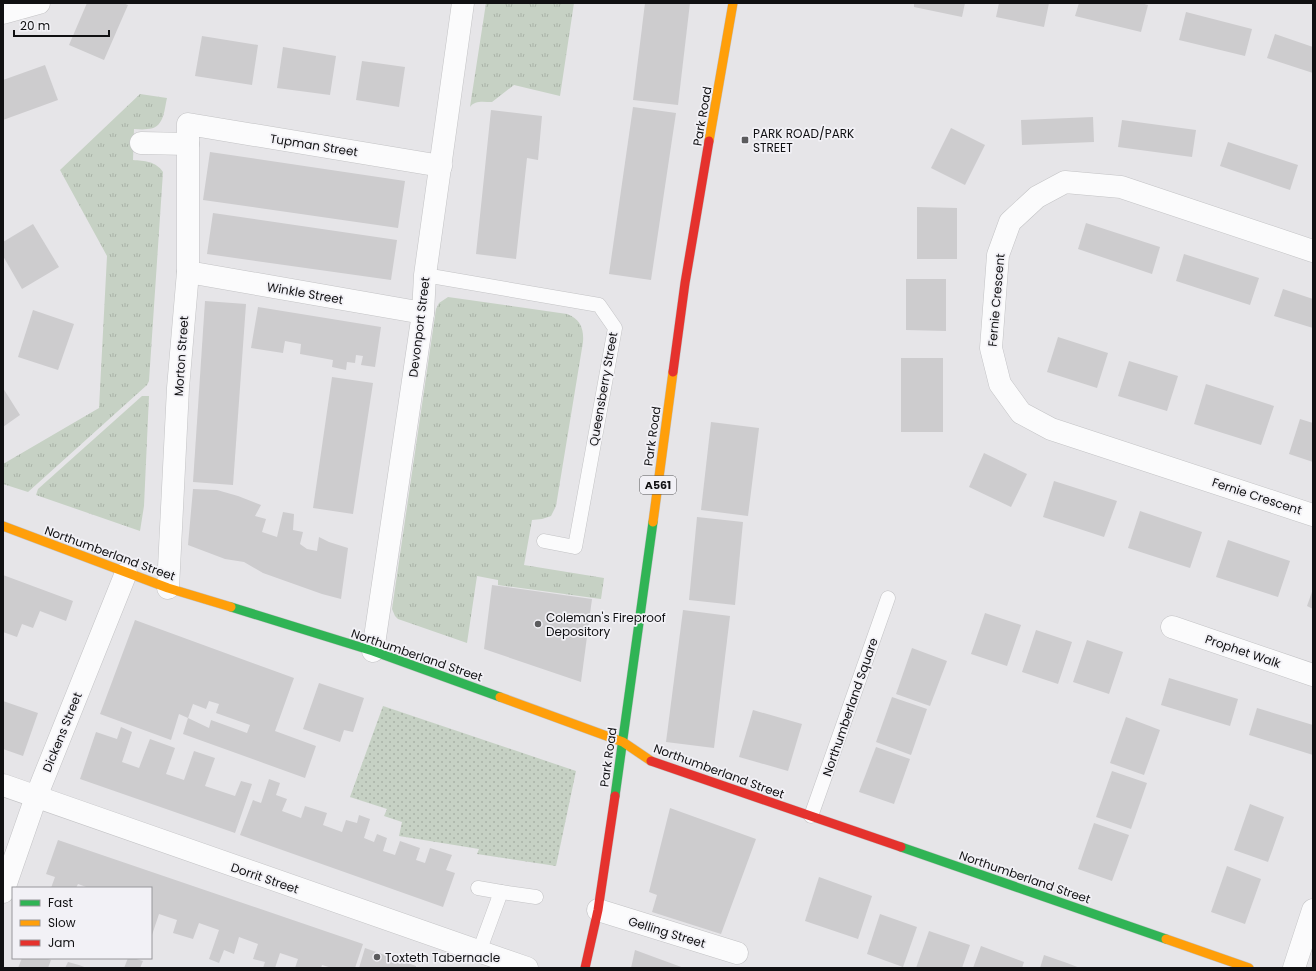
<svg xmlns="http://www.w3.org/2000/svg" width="1316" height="971" viewBox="0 0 1316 971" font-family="Poppins,sans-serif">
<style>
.grass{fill:url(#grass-tufts)}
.garden{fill:url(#garden-dots)}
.building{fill:#cdccce}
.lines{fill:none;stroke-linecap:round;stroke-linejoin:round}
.lane-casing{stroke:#c3c3c5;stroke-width:15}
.street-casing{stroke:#c3c3c5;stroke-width:23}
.fast-casing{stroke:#c3c3c5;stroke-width:10}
.slow-casing{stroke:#c3c3c5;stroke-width:10}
.jam-casing{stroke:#c3c3c5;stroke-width:10}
.lane{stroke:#fbfbfc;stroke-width:14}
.street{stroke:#fbfbfc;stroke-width:22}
.fast{stroke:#30b455;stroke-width:9}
.slow{stroke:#ff9f0a;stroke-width:9}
.jam{stroke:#e5322d;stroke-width:9}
.poi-dot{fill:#5b5b5d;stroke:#f2f1f6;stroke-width:1.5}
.labels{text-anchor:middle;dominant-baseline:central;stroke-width:3.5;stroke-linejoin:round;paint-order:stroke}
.shield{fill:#f2f1f6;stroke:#545456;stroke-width:1}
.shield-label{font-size:11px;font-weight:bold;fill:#101012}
.street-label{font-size:12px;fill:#101012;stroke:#f2f1f6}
.poi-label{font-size:12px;fill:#101012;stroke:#f2f1f6;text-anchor:start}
</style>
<defs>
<pattern id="grass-tufts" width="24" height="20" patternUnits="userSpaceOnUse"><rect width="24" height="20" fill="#c6d1c4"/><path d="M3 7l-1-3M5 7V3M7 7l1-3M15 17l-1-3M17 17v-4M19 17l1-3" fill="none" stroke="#a9b2a7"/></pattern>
<pattern id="garden-dots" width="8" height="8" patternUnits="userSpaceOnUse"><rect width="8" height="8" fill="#c6d1c4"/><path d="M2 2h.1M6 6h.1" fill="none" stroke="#a9b2a7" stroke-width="1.8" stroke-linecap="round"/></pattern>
</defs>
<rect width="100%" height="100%" fill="#e6e5e8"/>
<g class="grass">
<path d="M486,3H574L560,96L514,85L492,102C483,102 475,100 470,107Z"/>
<path d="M140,94L167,98C164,111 164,129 147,129C142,130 138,129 134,129L133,160C144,161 156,161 163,172L149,381L147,385L28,492L3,484V464L99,408L107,256L60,170Z"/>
<path d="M448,297L567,314C580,319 584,328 583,342L556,506L551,516L542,519L532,520L524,565L604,578L601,599L498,585V580L477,576L467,643L398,619L395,616L392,609L436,309L439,303Z"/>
<polygon points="142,396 149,396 144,506 140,531 36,495 38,489"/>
</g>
<polygon class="garden" points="383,706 576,771 556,866 477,854 479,849 399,836 402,822 384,816 387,809 350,797"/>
<g class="building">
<polygon points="87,3 123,3 128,5 104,60 69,45"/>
<polygon points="645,3 690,3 678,105 633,100"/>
<polygon points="914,3 965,3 962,17 914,7"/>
<polygon points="999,3 1049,3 1044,27 996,17"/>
<polygon points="1079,3 1141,3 1148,5 1141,32 1075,16"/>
<polygon points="1186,12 1252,29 1245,56 1179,40"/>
<polygon points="1275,34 1313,47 1313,73 1267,58"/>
<polygon points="202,36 258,45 252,85 195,76"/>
<polygon points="283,47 336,56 330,95 277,88"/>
<polygon points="362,61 405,67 399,107 356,100"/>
<polygon points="45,65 58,100 3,120 3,80"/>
<polygon points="633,107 676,113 651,280 609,274"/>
<polygon points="491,110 542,116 538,160 527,158 516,259 476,254"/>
<polygon points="1093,117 1094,142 1022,145 1021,120"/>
<polygon points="1122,120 1196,130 1192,157 1118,147"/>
<polygon points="951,128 985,145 965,185 931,168"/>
<polygon points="1228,142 1298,165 1290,190 1220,166"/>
<polygon points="210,152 405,181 398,228 203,200"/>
<polygon points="917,207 957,208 957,259 917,259"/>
<polygon points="213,213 397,240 391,280 207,254"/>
<polygon points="1086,223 1160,247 1152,274 1078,249"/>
<polygon points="33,224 59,267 22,289 3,256 3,242"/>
<polygon points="1184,254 1259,278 1250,305 1176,281"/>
<polygon points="906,279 946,279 946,331 906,330"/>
<polygon points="1283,289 1313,299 1313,328 1274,316"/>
<polygon points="205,301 246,304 233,485 193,482"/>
<polygon points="258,307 381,327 375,367 361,365 363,356 356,355 355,363 347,362 346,370 332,367 333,360 300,354 301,344 285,341 283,353 251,348"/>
<polygon points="33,310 74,324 58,370 18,357"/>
<polygon points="1058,337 1108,353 1097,388 1047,372"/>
<rect x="901" y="358" width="42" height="74"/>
<polygon points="1129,361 1178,376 1167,411 1118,396"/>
<polygon points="332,377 373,383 353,514 313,508"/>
<polygon points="1206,384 1274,406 1261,445 1194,424"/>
<polygon points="3,388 20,415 3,427"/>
<polygon points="1300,419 1313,423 1313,462 1289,454"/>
<polygon points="711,422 759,428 748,516 701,510"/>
<polygon points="984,453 1027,474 1011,507 969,487"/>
<polygon points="1054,481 1117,501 1104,537 1043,517"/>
<polygon points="193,489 217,490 238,496 261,505 255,516 266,519 262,532 277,537 283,512 294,514 293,530 303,532 300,544 307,549 317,551 319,537 329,542 348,548 341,599 322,594 263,573 244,562 225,559 188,545"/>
<polygon points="1140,511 1202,532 1190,568 1128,548"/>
<polygon points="697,517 743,522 735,605 689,600"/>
<polygon points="1228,540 1290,561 1278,597 1216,577"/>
<polygon points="3,575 73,601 66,621 40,611 33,628 22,624 17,637 3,632"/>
<polygon points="492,585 592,599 581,682 484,649"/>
<polygon points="1313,589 1313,609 1307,606"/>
<polygon points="683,610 730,616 714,748 666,742"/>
<polygon points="985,613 1021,625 1007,666 971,654"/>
<polygon points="135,620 294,678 275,731 316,746 305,778 183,734 188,718 209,728 211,720 247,733 250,725 216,713 219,704 209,701 206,709 193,704 188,718 179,714 171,740 100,714"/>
<polygon points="1036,630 1072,642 1058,684 1022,672"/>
<polygon points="1087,640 1123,652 1109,694 1073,682"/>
<polygon points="912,648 947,661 930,706 896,694"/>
<polygon points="1169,678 1238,699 1230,726 1161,705"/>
<polygon points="319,683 364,698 353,732 344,730 340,742 303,729"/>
<polygon points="892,697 927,709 911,755 876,742"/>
<polygon points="3,701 38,713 23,756 3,749"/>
<polygon points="1257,708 1313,725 1313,755 1249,735"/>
<polygon points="753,710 802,724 788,771 739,757"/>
<polygon points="1126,717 1160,730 1144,775 1110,763"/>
<polygon points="121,727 132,732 122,762 139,768 150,739 175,748 166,774 184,780 194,751 215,758 205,786 235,796 241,781 252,784 235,833 80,779 96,732 117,739"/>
<polygon points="876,747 910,759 894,804 859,792"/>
<polygon points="1112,771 1147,783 1131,829 1096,817"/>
<polygon points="269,779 280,783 276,795 287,799 282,811 301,818 305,806 327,813 323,825 342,832 346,820 357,823 359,815 370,819 364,838 374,842 377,834 387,838 383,851 395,855 400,841 420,848 416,860 425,863 430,848 452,855 446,870 455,873 443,907 240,835 253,800 261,803"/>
<polygon points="1250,804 1284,817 1268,862 1234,850"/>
<polygon points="670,808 756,839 721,934 652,912 657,895 649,892"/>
<polygon points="1094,823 1129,835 1112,881 1078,869"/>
<polygon points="58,840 363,944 355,968 332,968 322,965 321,968 295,968 298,959 280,953 275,968 263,968 265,962 253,959 258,944 239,937 234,954 224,950 219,963 209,959 219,930 199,923 193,939 173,933 177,920 159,914 151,938 151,888 89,888 78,884 76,888 51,888 55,877 46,874"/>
<polygon points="1227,866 1261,879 1245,924 1211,912"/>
<polygon points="819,877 872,896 858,939 805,921"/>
<polygon points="880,914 917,927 903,967 867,954"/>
<polygon points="929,931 970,945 962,968 916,968"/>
<polygon points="981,946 1024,962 1022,968 973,968"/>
<polygon points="365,948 416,966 416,968 359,968"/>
<polygon points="635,950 684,968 631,968"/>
<polygon points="1044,955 1067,963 1080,968 1040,968"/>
<polygon points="22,958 45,958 51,960 48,968 18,968"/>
<polygon points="128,958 133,958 143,961 140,968 124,968"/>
<polygon points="68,962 79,965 87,968 65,968"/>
</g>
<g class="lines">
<defs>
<g id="lane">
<polyline points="425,275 599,305 615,328 575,547 544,541"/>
<polyline points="811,816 888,598"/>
<polyline points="478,888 501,892"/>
<polyline points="479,952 501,892 536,897"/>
</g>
<g id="street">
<polyline points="3,13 39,3"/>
<polyline points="141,143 188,144"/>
<polyline points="1313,251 1121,187 1065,182 1037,197 1010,222 998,255 991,348 1000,384 1021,413 1051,429 1313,515"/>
<polyline points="188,272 423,313"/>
<polyline points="168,588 178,388 188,272 188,124 441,166"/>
<polyline points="1172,627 1313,675"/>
<polyline points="373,651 423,313 425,275 463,3"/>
<polyline points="3,785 527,968"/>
<polyline points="3,892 36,797 126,573"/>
<polyline points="598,910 737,953"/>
<polyline points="1294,968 1313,910"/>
</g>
<g id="fast">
<polyline points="231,607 373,651 500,697"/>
<polyline points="615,796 653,522"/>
<polyline points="901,847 1166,939"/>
</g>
<g id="slow">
<polyline points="709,141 733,3"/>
<polyline points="653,522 673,372"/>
<polyline points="3,526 168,588 231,607"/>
<polyline points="500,697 623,742 651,761"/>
<polyline points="1166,939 1249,968"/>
</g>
<g id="jam">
<polyline points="673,372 685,283 709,141"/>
<polyline points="651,761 901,847"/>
<polyline points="585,968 598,910 615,796"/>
</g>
</defs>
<use href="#lane" class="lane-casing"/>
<use href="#street" class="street-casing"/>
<use href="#fast" class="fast-casing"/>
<use href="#slow" class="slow-casing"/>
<use href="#jam" class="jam-casing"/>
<use href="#lane" class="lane"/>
<use href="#street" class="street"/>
<use href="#fast" class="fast"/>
<use href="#slow" class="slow"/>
<use href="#jam" class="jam"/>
</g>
<g class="poi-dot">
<rect x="741" y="136" width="8" height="8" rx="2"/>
<circle cx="538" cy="624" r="4"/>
<circle cx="377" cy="957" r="4"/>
</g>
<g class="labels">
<rect class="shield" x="640" y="476" width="36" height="18" rx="3"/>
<g class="shield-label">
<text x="658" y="485">A561</text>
</g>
<g class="street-label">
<text transform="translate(702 116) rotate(-80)">Park Road</text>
<text transform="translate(314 145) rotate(9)">Tupman Street</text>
<text transform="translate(305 293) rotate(10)">Winkle Street</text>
<text transform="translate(996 300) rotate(-85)">Fernie Crescent</text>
<text transform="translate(419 327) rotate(-83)">Devonport Street</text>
<text transform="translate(181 356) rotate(-86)">Morton Street</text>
<text transform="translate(603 389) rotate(-80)">Queensberry Street</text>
<text transform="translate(652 436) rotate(-82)">Park Road</text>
<text transform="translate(1257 496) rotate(18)">Fernie Crescent</text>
<text transform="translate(110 553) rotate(20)">Northumberland Street</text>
<text transform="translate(1243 651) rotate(19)">Prophet Walk</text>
<text transform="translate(417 655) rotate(19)">Northumberland Street</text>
<text transform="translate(850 707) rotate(-71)">Northumberland Square</text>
<text transform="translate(62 732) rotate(-68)">Dickens Street</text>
<text transform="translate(608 757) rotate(-82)">Park Road</text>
<text transform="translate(719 771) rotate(20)">Northumberland Street</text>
<text transform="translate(1025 877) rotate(19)">Northumberland Street</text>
<text transform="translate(265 878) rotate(19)">Dorrit Street</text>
<text transform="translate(667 932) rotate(17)">Gelling Street</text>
</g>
<g class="poi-label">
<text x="753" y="133">PARK ROAD/PARK<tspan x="753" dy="14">STREET</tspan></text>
<text x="546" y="617">Coleman's Fireproof<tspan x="546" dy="14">Depository</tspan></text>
<text x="385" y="957">Toxteth Tabernacle</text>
</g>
</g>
<rect width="1316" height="971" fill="none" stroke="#101012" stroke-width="8"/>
<rect x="12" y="887" width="140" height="72" fill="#f2f1f6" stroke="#98979b"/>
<rect x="20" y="900" width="20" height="6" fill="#30b455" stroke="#98979b"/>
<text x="48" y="907" font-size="12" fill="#101012">Fast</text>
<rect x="20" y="920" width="20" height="6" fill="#ff9f0a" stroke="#98979b"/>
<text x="48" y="927" font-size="12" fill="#101012">Slow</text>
<rect x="20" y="940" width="20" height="6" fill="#e5322d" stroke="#98979b"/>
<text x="48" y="947" font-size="12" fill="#101012">Jam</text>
<path d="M14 30v6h95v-6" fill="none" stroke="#101012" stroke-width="2"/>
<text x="20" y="30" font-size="12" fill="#101012" stroke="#f2f1f6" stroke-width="3" paint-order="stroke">20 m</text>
</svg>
